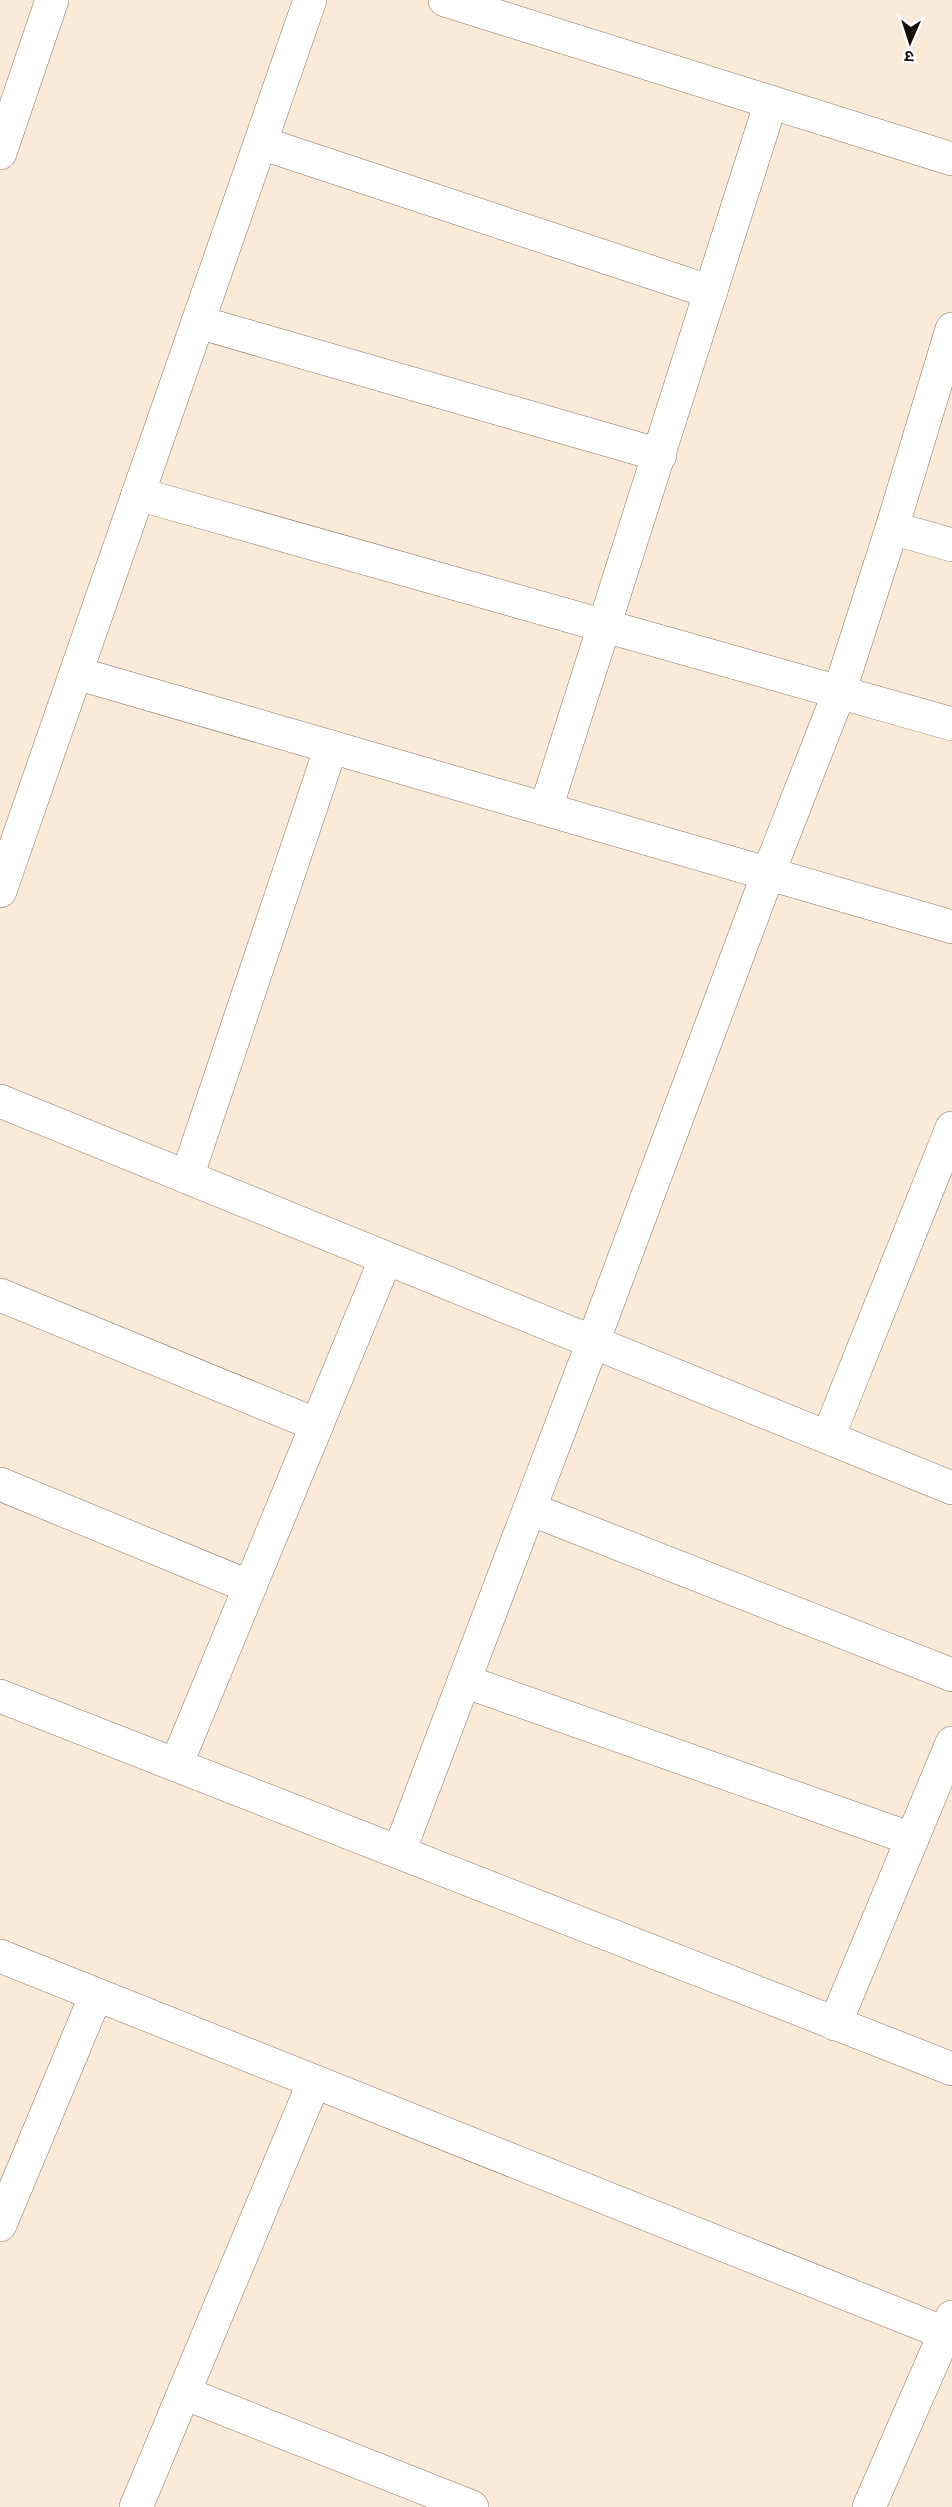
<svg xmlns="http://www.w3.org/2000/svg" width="952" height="2507" viewBox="0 0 952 2507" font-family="'IBM Plex Sans','Noto Sans Devanagari',sans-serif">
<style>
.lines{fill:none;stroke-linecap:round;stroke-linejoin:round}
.street-casing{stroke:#887461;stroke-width:34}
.secondary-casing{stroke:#887461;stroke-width:34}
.street{stroke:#fff;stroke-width:33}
.secondary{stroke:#fff;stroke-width:33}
</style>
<rect width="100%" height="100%" fill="#fcead8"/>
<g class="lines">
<defs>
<g id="street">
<polyline points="445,0 952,159"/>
<polyline points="261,143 711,292"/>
<polyline points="198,322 660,455"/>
<polyline points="138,494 952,724"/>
<polyline points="892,528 952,545"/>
<polyline points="76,673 952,927"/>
<polyline points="546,808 771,102"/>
<polyline points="0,891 310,0"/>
<polyline points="0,1101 952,1488"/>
<polyline points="187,1177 331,747"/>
<polyline points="0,1295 317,1425"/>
<polyline points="828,1437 952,1128"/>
<polyline points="0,1484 250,1587"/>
<polyline points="530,1509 952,1675"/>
<polyline points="464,1681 912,1839"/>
<polyline points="0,1696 952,2069"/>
<polyline points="176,1765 386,1258"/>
<polyline points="399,1852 593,1342 768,874 839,693 892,528 952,329"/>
<polyline points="835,2024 952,1743"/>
<polyline points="0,2225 96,1995"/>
<polyline points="184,2393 472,2507"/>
<polyline points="136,2507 314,2082"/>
<polyline points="869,2507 952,2317"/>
</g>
<g id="secondary">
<polyline points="0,153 52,0"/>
<polyline points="0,1956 952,2336"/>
</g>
</defs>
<use href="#street" class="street-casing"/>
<use href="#secondary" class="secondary-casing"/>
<use href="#street" class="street"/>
<use href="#secondary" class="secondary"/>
</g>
<g transform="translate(910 42) rotate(183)" stroke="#ffffff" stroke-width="4.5" paint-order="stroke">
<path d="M0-4.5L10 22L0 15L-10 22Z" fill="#150e06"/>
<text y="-9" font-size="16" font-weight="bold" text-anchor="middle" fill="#150e06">उ</text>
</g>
</svg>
